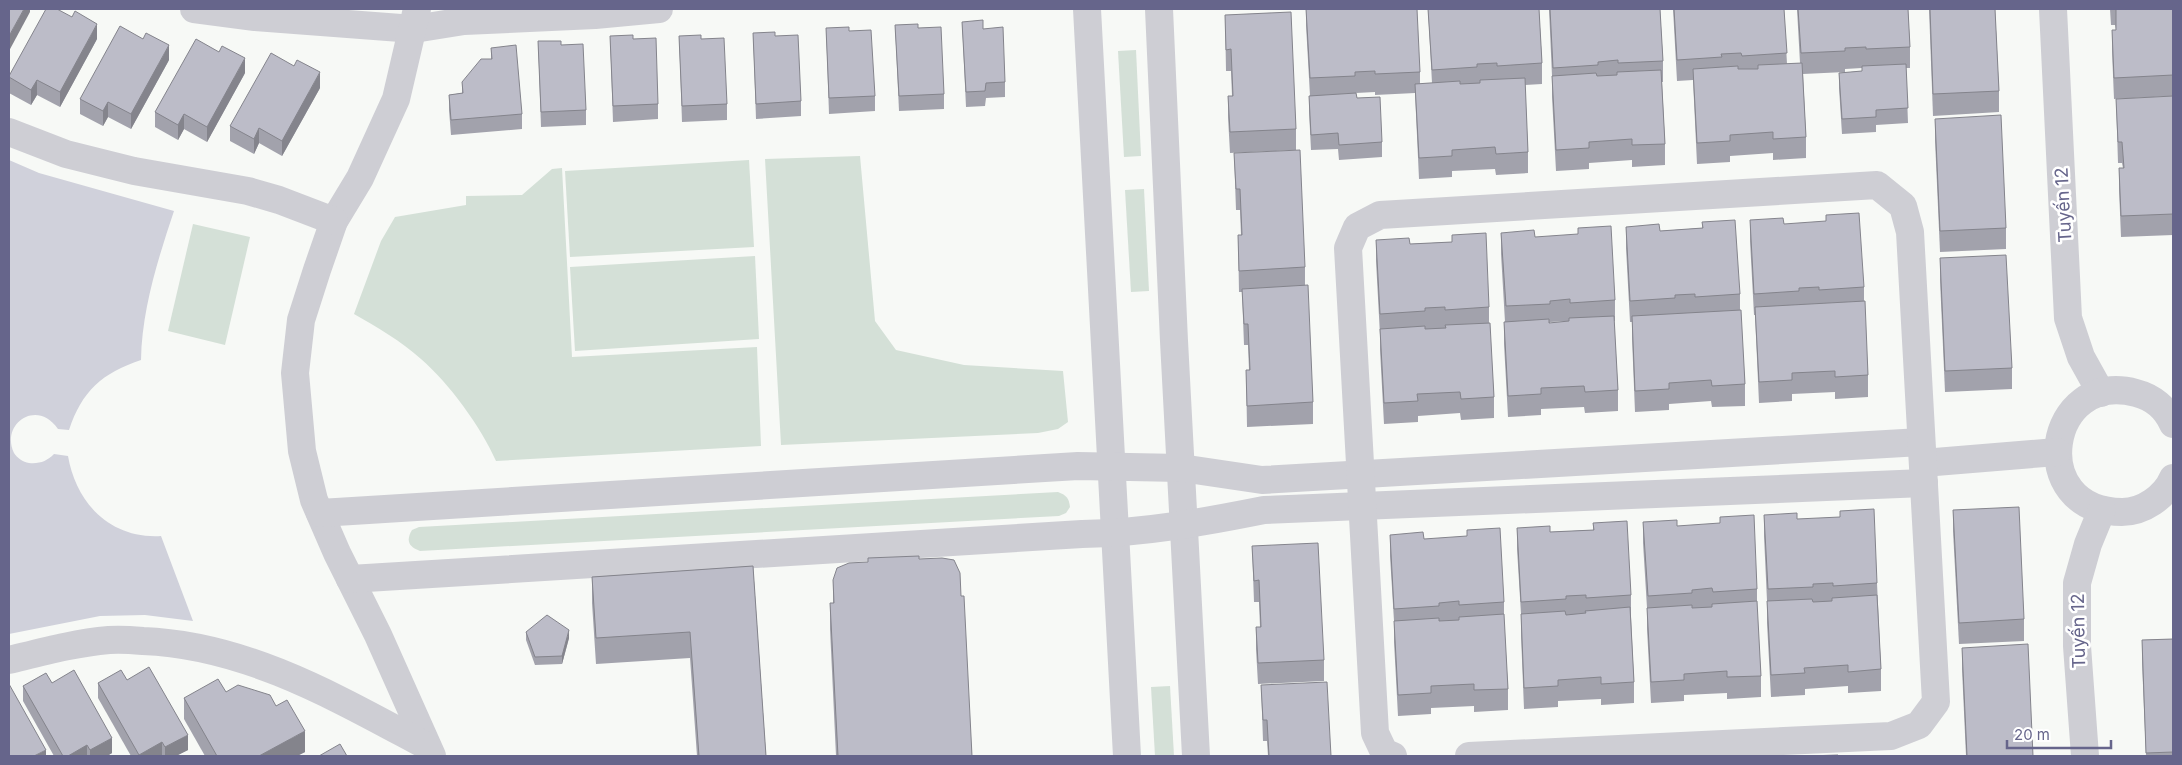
<svg xmlns="http://www.w3.org/2000/svg" width="2182" height="765" viewBox="0 0 2182 765" font-family="Inter,sans-serif">
<style>
.green{fill:#d4e0d7}
.water{fill:#d0d1db}
.lines{fill:none;stroke-linecap:round;stroke-linejoin:round}
.minor{stroke:#ceced4;stroke-width:28}
.wall{fill:#a2a2ac;fill-rule:evenodd}
.shaded-wall{fill:#84848c}
.building{fill:#bcbcc8;stroke:#84848c}
.labels{text-anchor:middle;dominant-baseline:central;stroke-width:5;stroke-linejoin:round;paint-order:stroke}
.street-label{font-size:18px;fill:#66658b;stroke:#fff}
</style>
<rect width="100%" height="100%" fill="#f7f9f6"/>
<g class="green">
<polygon points="1136,50 1141,156 1124,157 1118,51"/>
<polygon points="860,156 875,321 896,350 964,365 1063,371 1068,422 1058,429 1038,433 781,445 765,159"/>
<polygon points="749,160 754,247 570,257 565,171"/>
<path d="M562,168L572,357L757,347L761,446L496,461C481,427 449,383 421,359C401,341 377,327 354,314L381,241L395,217L466,205V196L522,195L552,169Z"/>
<polygon points="1144,189 1149,291 1131,292 1125,190"/>
<polygon points="193,224 250,237 225,345 168,331"/>
<polygon points="755,256 759,339 575,351 570,267"/>
<path d="M1058,492C1066,495 1069,498 1070,507L1066,513L1059,516L420,551C408,547 406,540 412,530L419,527Z"/>
<polygon points="1170,686 1174,756 1155,756 1151,687"/>
</g>
<path class="water" d="M9,160L39,173L174,211C158,259 142,309 141,360C102,373 82,391 69,430L58,429C37,398 0,424 14,453C17,458 23,462 29,463C40,464 47,461 54,454L68,456C76,503 110,539 161,536L193,621L145,615L100,616L9,634Z"/>
<g class="lines">
<g class="minor">
<polyline points="194,9 255,17 414,29 464,21 595,15 659,9"/>
<polyline points="417,9 396,99 360,178 334,221 317,270 301,320 295,373 302,451 314,500 337,553 378,635 432,756"/>
<polyline points="1087,9 1127,756"/>
<polyline points="1159,9 1174,341 1196,756"/>
<polyline points="2053,9 2068,318 2081,357 2101,393"/>
<polyline points="9,132 66,154 134,171 248,191 279,200 334,221"/>
<path d="M2173,424C2166,408 2152,397 2136,393C2047,369 2024,511 2122,512C2143,512 2165,497 2173,478"/>
<polyline points="1923,463 2057,452"/>
<polyline points="320,513 1078,466 1181,468 1262,480 1921,442"/>
<path d="M350,579L1082,534C1144,533 1204,522 1264,510L1924,483"/>
<path d="M9,660C42,652 75,643 109,640C120,639 132,640 143,641C247,645 337,698 427,746"/>
<polyline points="1393,756 1384,752 1375,733 1348,248 1357,227 1380,215 1877,185 1903,206 1910,232 1936,702 1919,725 1891,736 1469,756"/>
<polyline points="2085,756 2077,646 2077,583 2088,544 2102,510"/>
</g>
</g>
<g class="wall">
<polygon points="1306,9 1420,72 1420,84 1432,83 1428,9 1539,9 1542,63 1542,84 1525,85 1528,152 1528,173 1496,175 1495,169 1452,171 1452,177 1419,179 1415,93 1375,95 1375,92 1356,93 1357,98 1382,142 1382,157 1339,160 1338,149 1311,150 1309,111 1309,96 1310,96 1306,25"/>
<polygon points="1549,9 1660,9 1663,61 1663,82 1662,82 1665,144 1665,165 1632,167 1632,160 1589,163 1589,169 1556,171 1552,97 1552,76"/>
<polygon points="1673,9 1784,9 1787,64 1800,63 1797,9 1908,9 1910,47 1910,68 1906,68 1908,123 1876,125 1876,132 1842,134 1839,88 1839,73 1862,71 1862,68 1845,69 1845,72 1803,74 1806,137 1806,158 1773,160 1773,153 1730,156 1730,162 1697,164 1693,80 1677,81"/>
<polygon points="1929,9 1995,9 1999,91 1999,112 1933,116"/>
<polygon points="2110,9 2173,9 2173,96 2114,99 2112,51 2112,30 2116,30 2115,25 2111,25"/>
<polygon points="1225,15 1296,129 1296,150 1230,153 1228,117 1228,96 1232,96 1231,71 1226,71"/>
<polygon points="962,22 983,29 1005,82 1005,97 986,98 985,106 966,107"/>
<polygon points="895,25 918,28 944,94 944,109 899,111"/>
<polygon points="826,28 849,31 875,96 875,111 829,114"/>
<polygon points="753,33 775,36 801,101 801,116 756,119"/>
<polygon points="610,36 633,39 658,104 658,119 613,122"/>
<polygon points="679,36 701,39 727,104 727,120 682,122"/>
<polygon points="97,39 60,107 37,95 31,105 9,93 9,76"/>
<polygon points="538,41 561,45 586,110 586,125 541,127"/>
<polygon points="491,48 522,114 522,129 451,135 449,110 449,95 462,93 462,82 491,59"/>
<polygon points="169,60 131,129 108,117 103,126 80,114 80,99"/>
<polygon points="245,73 207,142 184,129 178,140 155,127 155,112"/>
<polygon points="320,88 282,156 259,143 254,154 230,141 230,126"/>
<polygon points="2173,96 2173,235 2121,237 2119,189 2119,168 2123,168 2122,163 2118,163 2116,99"/>
<polygon points="1935,119 2006,228 2006,249 1940,252 1935,140"/>
<polygon points="1234,153 1305,267 1305,286 1313,402 1313,424 1247,427 1246,370 1249,370 1248,345 1244,345 1242,292 1239,292 1238,235 1241,235 1240,210 1236,210"/>
<polygon points="1750,220 1784,224 1864,287 1864,301 1868,375 1868,397 1835,399 1835,392 1792,394 1792,401 1759,403 1755,315 1754,315 1750,241"/>
<polygon points="1702,222 1740,294 1740,310 1745,384 1745,406 1712,407 1711,401 1669,404 1669,410 1635,412 1632,338 1632,322 1630,322 1626,248 1626,227 1660,231 1702,228"/>
<path d="M1501,233L1535,237L1615,300V321H1614L1618,390V411L1585,413L1584,407L1541,409V415L1508,417L1504,344V322H1505L1501,254ZM1569,321L1550,323V322Z"/>
<polygon points="1452,235 1489,307 1489,323 1494,397 1494,418 1461,420 1460,413 1418,416 1418,422 1384,424 1380,350 1380,335 1376,261 1376,240 1410,244 1452,242"/>
<polygon points="1940,258 2012,368 2012,389 1945,392 1940,280"/>
<polygon points="1953,510 2024,619 2024,641 1959,644 1953,531"/>
<polygon points="1764,515 1797,519 1877,583 1881,669 1881,691 1848,693 1848,686 1805,689 1805,695 1771,697 1767,623 1767,601 1764,536"/>
<polygon points="1643,522 1677,526 1757,589 1757,611 1761,676 1761,697 1727,699 1727,693 1684,695 1684,701 1651,703 1647,629 1647,608 1643,543"/>
<polygon points="1593,523 1631,595 1631,617 1634,682 1634,703 1601,705 1601,699 1558,701 1558,707 1524,709 1521,635 1521,614 1517,549 1517,528 1550,532 1593,530"/>
<polygon points="1390,535 1424,539 1504,602 1504,619 1508,689 1508,710 1474,712 1474,706 1431,708 1431,714 1398,716 1394,642 1394,621 1390,556"/>
<polygon points="1252,546 1324,660 1324,681 1258,684 1256,649 1256,627 1260,627 1259,602 1254,602"/>
<polygon points="919,559 961,596 972,756 836,756 830,629 830,603 833,603 833,580"/>
<polygon points="753,566 766,756 697,756 690,658 596,664 592,603 592,577"/>
<polygon points="526,632 569,638 562,664 535,665 526,640"/>
<polygon points="2173,639 2173,756 2146,756 2142,662 2142,640"/>
<polygon points="1962,648 2033,756 1966,756 1962,669"/>
<polygon points="127,680 188,750 176,756 131,756 98,698 98,683"/>
<polygon points="52,683 112,753 107,756 54,756 23,701 23,686"/>
<polygon points="1261,685 1331,756 1268,756 1267,741 1263,741"/>
<polygon points="226,692 305,752 297,756 205,756 184,719 184,698"/>
</g>
<g class="shaded-wall">
<polygon points="24,9 30,9 30,12 9,51 9,36"/>
<polygon points="97,24 97,39 60,107 60,92"/>
<polygon points="169,45 169,60 131,129 131,114"/>
<polygon points="245,58 245,73 207,142 207,127"/>
<polygon points="320,72 320,88 282,156 282,141"/>
<polygon points="37,80 37,95 31,105 31,90"/>
<polygon points="108,102 108,117 103,126 103,111"/>
<polygon points="184,114 184,129 178,140 178,125"/>
<polygon points="259,128 259,143 254,154 254,139"/>
<polygon points="569,630 569,638 562,664 562,656"/>
<polygon points="305,731 305,752 297,756 259,756"/>
<polygon points="188,735 188,750 176,756 165,756 165,747"/>
<polygon points="112,738 112,753 107,756 90,756 90,750"/>
<polygon points="162,742 162,756 139,756 139,755"/>
<polygon points="87,745 87,756 68,756"/>
<polygon points="46,750 46,756 34,756"/>
</g>
<g class="building">
<polygon points="9,9 24,9 9,36"/>
<polygon points="46,9 57,9 72,17 75,11 97,24 60,92 37,80 31,90 9,77 9,76"/>
<polygon points="1306,9 1417,9 1420,72 1375,74 1375,71 1355,72 1355,76 1310,78"/>
<polygon points="1428,9 1539,9 1542,63 1497,66 1497,63 1477,64 1477,67 1432,70"/>
<polygon points="1550,9 1660,9 1663,61 1618,63 1618,60 1598,62 1598,65 1553,68"/>
<polygon points="1674,9 1784,9 1787,53 1742,56 1741,53 1721,54 1722,57 1677,60"/>
<polygon points="1798,9 1908,9 1910,47 1866,49 1866,47 1845,48 1845,51 1801,53"/>
<polygon points="1930,9 1995,9 1999,91 1933,94"/>
<polygon points="2116,9 2173,9 2173,75 2114,78 2112,30 2116,30"/>
<polygon points="1291,12 1296,129 1230,132 1228,96 1233,96 1231,49 1226,50 1225,15"/>
<polygon points="983,20 983,29 1003,27 1005,82 986,83 985,91 966,92 962,22"/>
<polygon points="918,24 918,28 941,27 944,94 899,96 895,25"/>
<polygon points="120,26 143,39 146,33 169,45 131,114 108,102 103,111 80,99"/>
<polygon points="849,27 849,31 871,30 875,96 829,98 826,28"/>
<polygon points="775,32 775,36 798,35 801,101 756,104 753,33"/>
<polygon points="633,35 633,39 656,38 658,104 613,106 610,36"/>
<polygon points="701,35 701,39 724,38 727,104 682,106 679,36"/>
<polygon points="196,39 219,52 222,46 245,58 207,127 184,114 178,125 155,112"/>
<polygon points="538,41 561,41 561,45 583,44 586,110 541,112"/>
<polygon points="516,45 522,114 451,120 449,95 463,93 462,82 481,59 492,59 491,48"/>
<polygon points="271,53 294,66 297,60 320,72 282,141 259,128 254,139 230,126"/>
<polygon points="1802,63 1806,137 1773,139 1773,132 1730,135 1730,141 1697,143 1693,69 1738,66 1738,69 1758,69 1758,65"/>
<polygon points="1906,64 1908,108 1876,110 1876,117 1842,119 1839,73 1862,71 1862,66"/>
<polygon points="1661,70 1665,144 1632,145 1632,139 1589,142 1589,148 1556,150 1552,76 1596,73 1597,76 1617,75 1617,72"/>
<polygon points="1525,78 1528,152 1496,154 1495,147 1452,150 1452,156 1419,158 1415,84 1460,81 1460,84 1480,83 1480,80"/>
<polygon points="1356,93 1357,98 1380,97 1382,142 1339,145 1338,133 1311,135 1309,96"/>
<polygon points="2173,96 2173,214 2121,216 2119,168 2124,168 2122,142 2118,142 2116,99"/>
<polygon points="2001,115 2006,228 1940,231 1935,119"/>
<polygon points="1300,150 1305,267 1239,271 1238,235 1242,235 1240,189 1236,189 1234,153"/>
<polygon points="1859,213 1864,287 1819,290 1819,287 1799,288 1799,291 1754,294 1750,220 1783,218 1784,224 1826,221 1826,215"/>
<polygon points="1735,220 1740,294 1695,297 1695,294 1675,295 1675,298 1630,301 1626,227 1659,224 1660,231 1703,228 1702,222"/>
<polygon points="1611,226 1615,300 1570,303 1570,299 1550,301 1550,304 1506,306 1501,233 1534,230 1535,237 1578,234 1578,228"/>
<polygon points="1486,233 1489,307 1445,310 1445,307 1425,308 1425,311 1380,314 1376,240 1409,238 1410,244 1452,242 1452,235"/>
<polygon points="2006,255 2012,368 1945,371 1940,258"/>
<polygon points="1308,285 1313,402 1247,406 1246,370 1250,370 1248,324 1244,324 1242,289"/>
<polygon points="1865,301 1868,375 1835,377 1835,371 1792,373 1792,380 1759,382 1755,307"/>
<polygon points="1741,310 1745,384 1712,386 1711,380 1669,383 1669,389 1635,391 1632,316"/>
<polygon points="1614,316 1618,390 1585,392 1584,386 1541,388 1541,394 1508,396 1504,322 1549,319 1549,323 1569,321 1569,318"/>
<polygon points="1490,323 1494,397 1461,399 1460,392 1417,394 1418,401 1384,403 1380,329 1425,326 1425,329 1446,328 1445,325"/>
<polygon points="2019,507 2024,619 1959,623 1953,510"/>
<polygon points="1874,509 1877,583 1833,586 1833,583 1813,584 1813,587 1768,589 1764,515 1797,513 1797,519 1840,517 1840,511"/>
<polygon points="1754,515 1757,589 1713,592 1712,588 1692,590 1692,593 1648,596 1643,522 1677,520 1677,526 1720,523 1720,517"/>
<polygon points="1627,521 1631,595 1586,598 1586,595 1566,596 1566,599 1521,602 1517,528 1550,526 1550,532 1594,530 1593,523"/>
<polygon points="1500,528 1504,602 1459,605 1459,601 1439,603 1439,606 1394,609 1390,535 1423,532 1424,539 1467,536 1467,530"/>
<polygon points="1318,543 1324,660 1258,663 1256,627 1261,627 1259,580 1254,581 1252,546"/>
<polygon points="919,556 919,559 942,558 954,560 960,573 961,596 964,596 972,756 838,756 830,603 834,603 833,580 837,568 849,563 868,562 868,558"/>
<polygon points="753,566 766,756 699,756 690,632 596,638 592,577"/>
<polygon points="1877,595 1881,669 1848,672 1848,665 1804,668 1805,673 1771,675 1767,601 1812,599 1813,602 1832,601 1832,598"/>
<polygon points="1757,601 1761,676 1727,677 1727,671 1684,674 1684,680 1651,682 1647,608 1692,605 1692,608 1712,607 1712,604"/>
<polygon points="1630,607 1634,682 1601,684 1601,677 1558,680 1558,686 1524,688 1521,614 1565,611 1566,615 1586,613 1585,611"/>
<polygon points="1504,614 1508,689 1474,690 1474,684 1431,686 1431,693 1398,695 1394,621 1439,618 1439,621 1459,620 1459,617"/>
<polygon points="547,615 569,630 562,656 535,657 526,632"/>
<polygon points="2173,639 2173,752 2146,753 2142,640"/>
<polygon points="2028,644 2033,756 1967,756 1962,648"/>
<polygon points="149,667 188,735 165,747 162,742 139,755 98,683 121,670 127,680"/>
<polygon points="74,670 112,738 90,750 87,745 68,756 63,756 23,686 46,673 52,683"/>
<polygon points="218,679 226,692 238,685 270,695 276,706 287,700 305,731 259,756 217,756 184,698"/>
<polygon points="1327,682 1331,756 1269,756 1267,720 1263,720 1261,685"/>
<polygon points="9,684 46,750 34,756 9,756"/>
<polygon points="340,744 347,756 319,756"/>
<polygon points="1838,755 1838,756 1808,756"/>
</g>
<g class="labels">
<g class="street-label">
<text transform="translate(2063 205) rotate(-93)">Tuyến 12</text>
<text transform="translate(2078 631) rotate(-91)">Tuyến 12</text>
</g>
</g>
<rect width="2182" height="765" fill="none" stroke="#66658b" stroke-width="20"/>
<path d="M2007 740v8h104v-8" fill="none" stroke="#66658b" stroke-width="2.5"/>
<text x="2014" y="740" font-size="15" fill="#66658b" stroke="#ffffff" stroke-width="4" paint-order="stroke">20 m</text>
</svg>
